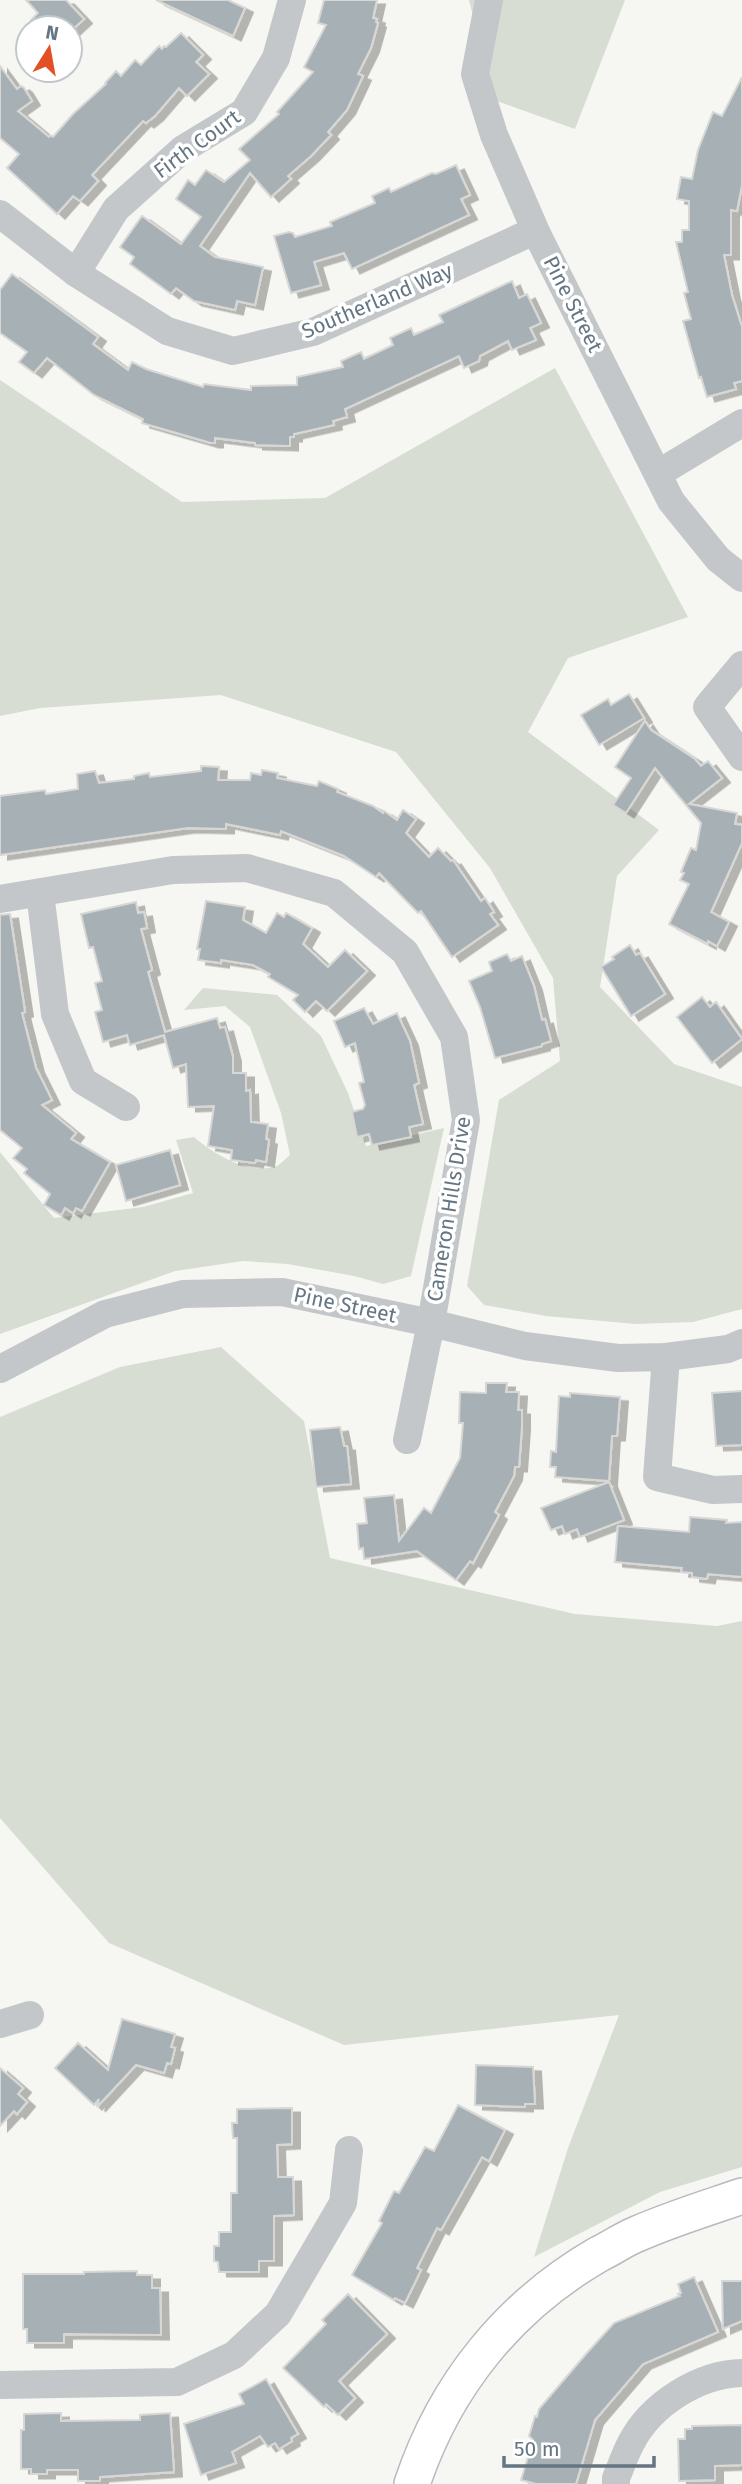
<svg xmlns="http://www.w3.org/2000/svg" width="742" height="2484" viewBox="0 0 742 2484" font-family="'Fira Sans',sans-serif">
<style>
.green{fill:#d7ddd3}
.building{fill:#a7b0b5;stroke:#d7d7d5;stroke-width:2;filter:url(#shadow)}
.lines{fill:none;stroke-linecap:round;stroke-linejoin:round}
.major-casing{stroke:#b6babe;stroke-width:38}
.minor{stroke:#c3c7ca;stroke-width:28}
.major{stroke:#fff;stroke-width:35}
.labels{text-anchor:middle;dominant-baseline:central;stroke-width:7;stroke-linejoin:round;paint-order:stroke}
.street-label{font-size:21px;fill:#657683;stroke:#fff}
</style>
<defs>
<filter id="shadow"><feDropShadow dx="8" dy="4.5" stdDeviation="0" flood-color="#0004"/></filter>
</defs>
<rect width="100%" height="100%" fill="#f6f6f2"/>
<g class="green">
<polygon points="469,0 625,0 575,129 494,100"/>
<polygon points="555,368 688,617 568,658 528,732 659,830 617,876 600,987 674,1064 742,1087 742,1309 693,1322 636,1324 546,1316 484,1305 467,1286 499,1100 560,1061 553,978 490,868 396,752 221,695 40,708 0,716 0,380 182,502 325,498"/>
<path d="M203,988L277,995L321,1036L348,1093L366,1146L444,1128L411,1276L383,1284L354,1276L288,1264L243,1261L175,1271L0,1334V1152L54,1218L143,1207L193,1193L176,1140L194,1137C214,1154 249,1176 277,1166C281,1164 286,1158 290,1155L281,1113L250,1027L225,1006L184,1010Z"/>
<polygon points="221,1347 304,1421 330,1558 575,1614 717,1626 742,1621 742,2167 660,2192 534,2257 568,2148 619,2015 344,2045 109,1943 0,1818 0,1417 120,1367"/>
</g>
<g class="building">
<polygon points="26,0 66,0 84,19 70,32 70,28 39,28 31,20 38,13"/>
<polygon points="156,0 228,0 245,8 233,36"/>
<polygon points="324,0 377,0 373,18 377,19 376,22 378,23 371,48 358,74 363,76 347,110 328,132 331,135 311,156 288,176 291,179 271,197 250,173 200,246 215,257 263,267 255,305 237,301 235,310 194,301 176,288 171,294 130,264 134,257 120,247 142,216 181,244 201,217 176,199 188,180 195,185 206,170 224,182 250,160 239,149 279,114 277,112 313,72 304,67 326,25 318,23"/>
<polygon points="181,33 203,55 196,62 209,74 187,96 179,88 155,116 146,123 143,121 92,175 98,181 80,201 73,196 57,214 7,168 19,154 0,138 0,66 17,89 21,86 24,88 32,101 18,111 49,137 50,135 53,137 73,114 106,84 105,83 116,71 121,76 135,60 141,65 159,46 162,49 164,46 166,47"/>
<polygon points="742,77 742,185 737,211 731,210 731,255 724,255 732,295 742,327 742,381 734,383 736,389 707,397 701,377 699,378 683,321 691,319 684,293 688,292 676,242 682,242 682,230 689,230 689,201 677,199 681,177 692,179 698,150 713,112 722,116"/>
<polygon points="456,165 470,195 461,199 469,215 352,269 344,253 314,262 321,285 291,293 274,236 289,232 293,233 295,237 332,226 330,222 375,203 372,196 389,188 391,192 432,173 436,174"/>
<polygon points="12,274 98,337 93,344 128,370 132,362 146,369 203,387 204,384 251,390 251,386 297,385 297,377 343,367 341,361 361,352 364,359 393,345 390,338 411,328 414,335 443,322 439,315 512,281 519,298 527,294 541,323 530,328 536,340 512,350 508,341 480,356 479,361 464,368 459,356 345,409 347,417 333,421 334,425 294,434 294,437 290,437 290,446 255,445 255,443 215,438 215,443 211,443 142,423 143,419 94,395 47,358 34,373 19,362 27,352 0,333 0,290"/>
<polygon points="629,694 644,718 599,745 581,715 608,699 611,705"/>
<polygon points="645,721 651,730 695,759 701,766 708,761 722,778 689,804 737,813 735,824 742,825 742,843 711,912 729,922 717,946 708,941 708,944 669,924 689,884 680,880 684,873 681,872 691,848 696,850 701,823 655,768 626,813 613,805 631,778 615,767"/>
<polygon points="201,766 219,767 218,780 250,780 251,773 261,775 262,770 278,773 277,778 317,786 319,781 338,789 337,792 373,806 383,813 384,811 397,820 403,810 416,819 406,833 429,857 438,848 451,861 453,860 481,901 485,898 494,912 490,914 498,925 452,957 421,911 418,913 379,873 376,877 344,856 281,831 280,835 226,824 226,829 188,828 0,855 0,796 45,790 46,794 78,789 77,774 95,771 99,783 134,779 134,776 149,773 150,777 201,771"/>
<polygon points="206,901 245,907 243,920 266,933 277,913 284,917 286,913 312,928 303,944 328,967 345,950 367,971 327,1011 316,1001 305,1012 293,1000 298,995 268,977 270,974 253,965 221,960 221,963 198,960 200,949 197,949"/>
<polygon points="136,902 138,913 144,912 147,928 141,929 152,970 148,972 165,1032 217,1018 220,1028 225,1027 233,1057 233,1073 246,1073 246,1091 250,1090 251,1122 268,1124 266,1139 269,1140 266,1162 256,1160 255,1163 231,1160 232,1150 208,1146 214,1106 188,1107 186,1064 173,1068 164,1035 130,1045 127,1035 103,1042 95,1012 102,1010 95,983 102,981 93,947 89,948 81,914"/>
<polygon points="10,914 25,1012 22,1013 36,1068 52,1100 42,1105 76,1133 71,1139 110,1162 82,1211 76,1208 73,1213 65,1208 61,1215 44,1205 50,1194 24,1173 27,1169 13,1158 22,1148 0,1130 0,915"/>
<polygon points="630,945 636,955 640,953 665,994 631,1016 601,967 614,959 612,957"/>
<polygon points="507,954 511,961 522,956 534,986 542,1020 545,1019 551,1041 542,1044 542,1046 495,1058 480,1007 469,981 492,971 489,962"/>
<polygon points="702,997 710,1007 716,1002 742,1039 712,1063 677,1017"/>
<polygon points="364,1008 373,1024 397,1013 410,1041 419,1083 414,1085 423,1124 409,1127 411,1137 372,1145 369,1134 357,1137 352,1112 363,1109 365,1105 359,1083 364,1082 355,1043 345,1047 334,1021"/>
<polygon points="170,1150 180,1185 126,1201 116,1165"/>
<polygon points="486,1383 507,1383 506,1392 519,1392 518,1410 522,1410 522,1426 519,1467 515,1467 514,1476 495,1512 499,1515 473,1563 470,1561 456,1580 417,1551 364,1559 363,1548 359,1549 357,1524 367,1523 364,1498 394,1495 399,1541 424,1508 431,1513 460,1458 463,1423 459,1423 460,1392 486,1393"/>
<polygon points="742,1391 742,1445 716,1446 712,1393"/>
<polygon points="570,1393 620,1397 617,1436 612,1436 609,1481 555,1477 556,1467 550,1467 551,1451 556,1452 559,1396 570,1397"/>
<polygon points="340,1427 344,1446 347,1446 351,1484 316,1487 310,1430"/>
<polygon points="609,1482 624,1520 580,1537 577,1529 565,1534 562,1526 551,1530 541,1508"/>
<polygon points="690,1517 727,1520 726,1523 742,1522 742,1577 708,1574 707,1579 692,1577 692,1573 681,1572 682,1568 615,1562 618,1526 689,1532"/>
<polygon points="122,2019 175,2034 171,2047 175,2048 171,2064 167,2063 164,2073 136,2065 97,2107 99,2099 94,2105 55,2068 78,2043 108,2070"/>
<polygon points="476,2065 533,2067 535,2104 525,2104 525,2107 475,2105"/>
<polygon points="0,2068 23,2088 18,2094 27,2102 17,2114 14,2111 0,2126"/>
<polygon points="458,2105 505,2130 489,2161 482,2157 441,2230 437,2228 417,2268 421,2270 405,2303 395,2298 394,2300 352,2275 382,2223 379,2221 394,2191 399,2193 425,2147 434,2151"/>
<polygon points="292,2108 292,2144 277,2145 278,2177 293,2177 294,2215 274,2216 274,2261 259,2261 259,2272 219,2272 218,2262 214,2261 214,2246 219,2246 219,2232 231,2232 231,2193 237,2193 237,2138 233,2138 232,2123 237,2123 237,2109"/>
<polygon points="137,2271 137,2275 152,2275 152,2288 160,2288 161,2335 64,2334 64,2343 27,2343 27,2329 23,2329 23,2274 84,2274 84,2272"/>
<polygon points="694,2277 718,2332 643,2364 595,2420 576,2484 536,2484 521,2480 533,2440 529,2436 535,2416 537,2417 539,2409 586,2354 614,2323 680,2296 678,2294 681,2293 678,2284"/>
<polygon points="722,2281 742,2281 742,2321 723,2329"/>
<polygon points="348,2294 387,2334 339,2381 355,2398 338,2415 326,2404 324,2407 283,2368 326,2324 322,2320"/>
<polygon points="266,2379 298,2434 291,2438 292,2441 279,2449 275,2443 268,2447 260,2436 232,2452 236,2463 201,2475 184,2424 244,2404 239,2394"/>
<polygon points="61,2413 61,2421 140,2420 140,2415 170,2413 174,2472 100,2477 100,2481 78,2481 78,2470 47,2470 47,2474 31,2474 31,2469 21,2469 21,2430 24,2430 24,2414"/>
<polygon points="742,2425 742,2465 715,2466 715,2480 679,2481 678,2439 685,2439 685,2429 692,2429 692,2426"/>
</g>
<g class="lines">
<defs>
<path id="major" d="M412,2484C445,2385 509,2306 599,2254C612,2248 624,2239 637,2234C671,2219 707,2208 742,2196"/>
</defs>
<use href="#major" class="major-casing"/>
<g class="minor">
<polyline points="489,0 475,74 494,135 537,234 671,501 718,559 742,578"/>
<polyline points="0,214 76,273 167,331 233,351 313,332 532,232 537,234"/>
<polyline points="76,273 116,209 183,149 244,112 276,58 292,0"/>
<polyline points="659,473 742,423"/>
<polyline points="742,665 707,707 742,757"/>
<polyline points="40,893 55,1014 83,1081 126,1107"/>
<polyline points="0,899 173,870 247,868 334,893 405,952 454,1037 466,1120 431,1323 407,1440"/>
<polyline points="666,1357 657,1477 713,1490 742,1489"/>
<polyline points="0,1369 105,1314 183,1294 282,1292 431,1323 525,1346 618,1358 666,1357 728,1349 742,1343"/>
<polyline points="0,2024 30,2015"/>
<polyline points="0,2385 177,2382 234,2355 278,2314 343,2203 349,2150"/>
<path d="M616,2484V2478C621,2467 625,2454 631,2443C651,2404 699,2374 742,2373"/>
</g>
<use href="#major" class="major"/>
</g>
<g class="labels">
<g class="street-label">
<text transform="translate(197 144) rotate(-36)">Firth Court</text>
<text transform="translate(377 301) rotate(-23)">Southerland Way</text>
<text transform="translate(573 304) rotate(63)">Pine Street</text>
<text transform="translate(449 1209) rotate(-81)">Cameron Hills Drive</text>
<text transform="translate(345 1305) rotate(12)">Pine Street</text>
</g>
</g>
<g transform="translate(49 49) rotate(11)"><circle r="33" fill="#ffffff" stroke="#c1c8cd" stroke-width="2"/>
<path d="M0-5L12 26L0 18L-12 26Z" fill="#e35025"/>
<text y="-10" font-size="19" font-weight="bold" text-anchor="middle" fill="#657683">N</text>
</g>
<path d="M504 2456v10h150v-10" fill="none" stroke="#657683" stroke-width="3.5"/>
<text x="514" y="2456" font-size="21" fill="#657683" stroke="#ffffff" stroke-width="5" paint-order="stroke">50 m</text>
</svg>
